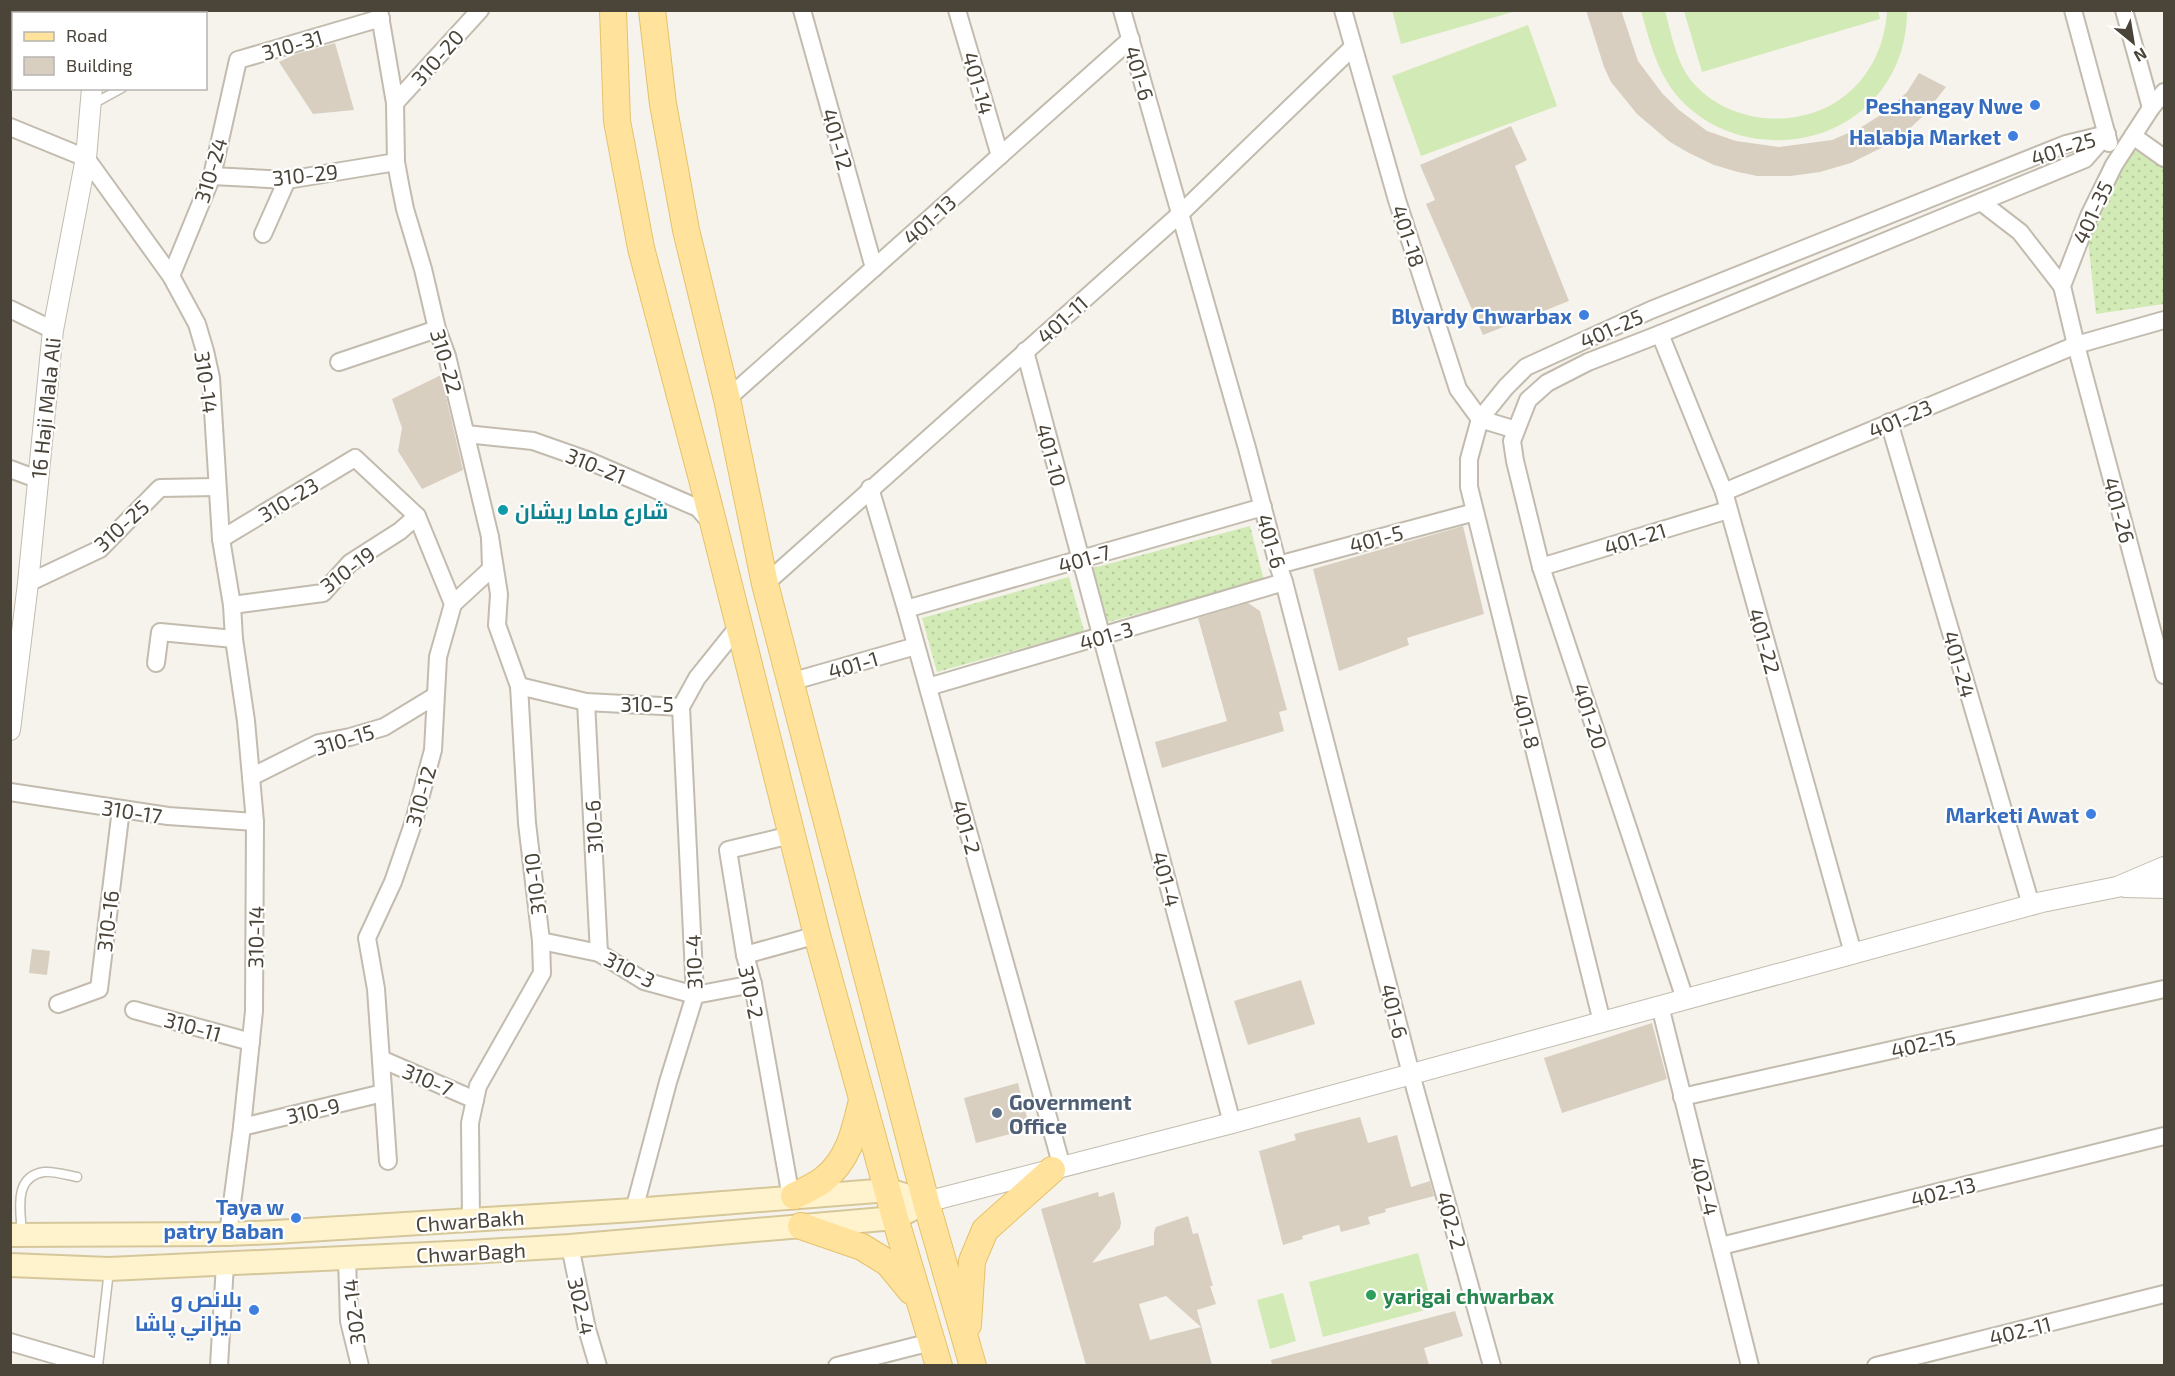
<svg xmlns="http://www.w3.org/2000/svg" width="2175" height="1376" viewBox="0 0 2175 1376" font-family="'Exo 2',Cairo,sans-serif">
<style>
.grass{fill:url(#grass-dots)}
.garden{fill:#d2eab5}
.building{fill:#d8cfc1;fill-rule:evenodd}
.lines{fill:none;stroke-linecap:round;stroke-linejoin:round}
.service-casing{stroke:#c2bbae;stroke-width:11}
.minor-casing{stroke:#c2bbae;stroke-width:20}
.tertiary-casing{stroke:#c2bbae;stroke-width:22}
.secondary-casing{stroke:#d6c79b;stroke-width:26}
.primary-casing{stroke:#e6c16a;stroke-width:28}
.service{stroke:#fff;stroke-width:8}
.minor{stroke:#fff;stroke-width:16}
.tertiary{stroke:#fff;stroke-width:20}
.secondary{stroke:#fff3cd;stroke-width:22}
.primary{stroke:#ffe39c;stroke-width:26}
.shop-dot{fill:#3f7fe0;stroke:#fff;stroke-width:2}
.culture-dot{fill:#0f9aa8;stroke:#fff;stroke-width:2}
.service-dot{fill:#5c6f8a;stroke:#fff;stroke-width:2}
.leisure-dot{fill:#2e9e5b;stroke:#fff;stroke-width:2}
.labels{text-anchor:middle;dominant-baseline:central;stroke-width:4.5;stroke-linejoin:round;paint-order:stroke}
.street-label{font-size:21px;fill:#4b4439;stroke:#fff}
.shop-label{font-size:21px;font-weight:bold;fill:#366cbe;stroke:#fff;text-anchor:end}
.culture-label{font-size:21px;font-weight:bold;fill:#0d838f;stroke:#fff;text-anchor:start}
.service-label{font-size:21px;font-weight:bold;fill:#4e5e75;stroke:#fff;text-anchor:start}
.leisure-label{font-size:21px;font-weight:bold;fill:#27864d;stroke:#fff;text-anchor:start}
</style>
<defs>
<pattern id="grass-dots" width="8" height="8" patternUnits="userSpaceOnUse" patternTransform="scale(1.5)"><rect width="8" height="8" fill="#d2eab5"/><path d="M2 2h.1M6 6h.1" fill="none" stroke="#b6ca9c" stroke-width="1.8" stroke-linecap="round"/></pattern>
</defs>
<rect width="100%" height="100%" fill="#f6f3ec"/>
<g class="grass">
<polygon points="2134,144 2164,164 2164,304 2096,314 2088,240"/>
<polygon points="1250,526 1264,580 1108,622 1093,568"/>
<polygon points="1069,577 1084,631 937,672 922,618"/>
</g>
<g class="garden">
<polygon points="1392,10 1516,10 1516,11 1401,44"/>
<polygon points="1878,10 1880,19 1702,72 1684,11"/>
<path d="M1641,11H1665C1672,36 1677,67 1696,86C1712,103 1734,113 1756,117C1827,128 1883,81 1887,11H1907C1907,93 1839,149 1759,139C1728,135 1700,121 1679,98C1657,73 1650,42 1641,11Z"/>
<polygon points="1528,25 1557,106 1421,156 1392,76"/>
<polygon points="1418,1253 1433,1308 1323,1337 1309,1282"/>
<polygon points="1283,1293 1296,1341 1270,1349 1257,1300"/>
</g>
<g class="building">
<polygon points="1586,10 1621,10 1638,61 1662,93 1679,110 1707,131 1736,141 1779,147 1832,140 1860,128 1887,111 1907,92 1919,73 1946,87 1923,116 1905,133 1885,146 1851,163 1820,172 1791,176 1757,176 1738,172 1714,165 1689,153 1670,142 1637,114 1611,82 1604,67"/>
<polygon points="335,43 354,110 313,114 279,62 296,54"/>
<polygon points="1511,126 1527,160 1515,166 1569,301 1483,335 1426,204 1435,200 1420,165"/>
<polygon points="441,375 463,470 422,489 398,451 402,428 392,399"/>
<polygon points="1463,526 1484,614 1407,638 1409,645 1339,671 1313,569"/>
<polygon points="1248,603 1260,611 1287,710 1279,712 1284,731 1162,768 1155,742 1227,721 1198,618"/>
<polygon points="32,949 50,951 47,975 29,973"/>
<polygon points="1301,980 1315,1024 1248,1045 1234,1001"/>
<polygon points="1652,1023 1667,1079 1562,1113 1544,1058"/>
<polygon points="1018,1083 1030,1129 976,1143 964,1098"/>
<polygon points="1360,1117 1368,1143 1397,1135 1411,1187 1430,1181 1434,1196 1385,1209 1386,1212 1368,1217 1370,1224 1341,1232 1339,1225 1302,1236 1303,1239 1283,1245 1259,1151 1296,1140 1294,1134"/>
<path d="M1098,1192L1099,1197L1114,1192L1121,1222L1120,1228L1092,1263L1154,1245V1232L1156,1227L1188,1216L1193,1234L1198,1233L1213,1286H1210L1216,1304L1197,1310L1212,1365H1086L1041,1209ZM1166,1296L1201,1327L1150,1340L1139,1304Z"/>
<polygon points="1455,1311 1463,1336 1424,1348 1429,1365 1272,1365 1271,1360"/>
</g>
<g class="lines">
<defs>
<g id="service">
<polyline points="180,14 181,10"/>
<polyline points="91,105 122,88"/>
<path d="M22,1235C21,1212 12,1177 44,1172C54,1171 67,1175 77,1177"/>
<polyline points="98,1366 109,1270"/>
</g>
<g id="minor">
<polyline points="379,10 395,103 396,162 400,184 405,209 423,269 437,329 447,356 490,537 491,569 453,604"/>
<polyline points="802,10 874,268"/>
<polyline points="957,10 1000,156"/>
<polyline points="1122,10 1247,448 1278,565 1284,582 1411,1074 1492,1366"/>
<polyline points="1343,10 1397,200 1458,389 1480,419 1516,430"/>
<polyline points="2073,10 2109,143"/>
<polyline points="2124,10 2151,108"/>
<polyline points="2164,92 2151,108 2114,165 2089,216 2062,286 2076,345 2164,675"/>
<polyline points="395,103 480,10"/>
<polyline points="10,127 86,158 171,276 197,324 205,351 211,378 221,539 232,605 234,639 246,721 255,822 254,1011 242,1127 228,1234"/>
<polyline points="2133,136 2164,158"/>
<polyline points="212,176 287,180 396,162"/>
<polyline points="1981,202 2020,232 2062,286"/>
<polyline points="263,234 287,180"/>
<polyline points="171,276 212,176 238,60 381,18"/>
<polyline points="10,309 53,330"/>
<polyline points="1660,334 1724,492 1853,953"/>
<polyline points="1025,351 1232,1123"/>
<polyline points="339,362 437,329"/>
<polyline points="727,399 1131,39"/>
<polyline points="1889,422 2031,905"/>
<polyline points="466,434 533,441 587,460 698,508 712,524"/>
<polyline points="10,469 37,479"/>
<polyline points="870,488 906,609 1062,1167"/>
<polyline points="1724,492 2076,345 2164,320"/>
<polyline points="221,539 355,458 417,516 453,604 438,657 433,750 414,821 393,882 367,938 376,989 388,1161"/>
<polyline points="1278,565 1475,512"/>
<polyline points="1541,567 1728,510"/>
<polyline points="28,583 100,549 160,488 216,487"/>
<polyline points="765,584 1180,214 1353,47"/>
<polyline points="232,605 323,593 350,563 400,531 417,516"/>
<polyline points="906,609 1263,507"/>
<polyline points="156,663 160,632 234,639"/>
<polyline points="790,682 916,646"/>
<polyline points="519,686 586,702 681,707 697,678 738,627"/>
<polyline points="928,687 1284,582"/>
<polyline points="586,702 599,953"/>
<polyline points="251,777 319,743 350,737 384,727 435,696"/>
<polyline points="10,792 168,816 255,822"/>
<polyline points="541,941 599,953 644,981 695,995 753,984"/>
<polyline points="745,955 817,935"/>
<polyline points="1685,999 1541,567 1515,461 1512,441 1528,400 1547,383 1588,362 1660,334 2085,159 2107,134"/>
<polyline points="58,1004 99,989 121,809"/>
<polyline points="1660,1006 1750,1366"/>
<polyline points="134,1010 251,1042"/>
<polyline points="1602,1022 1469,487 1469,459 1480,419 1506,387 1526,367 1651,310 2066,144 2107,134"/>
<polyline points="381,1059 475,1100"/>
<polyline points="1682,1097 2164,989"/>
<polyline points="242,1127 383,1093"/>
<polyline points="791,1197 753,984 745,955 728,850 791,835"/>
<polyline points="634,1210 668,1082 695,995 681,707"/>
<polyline points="471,1219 470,1123 478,1086 542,973 541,941 527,823 519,686 497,625 499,594 490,537"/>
<polyline points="570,1246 587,1329 598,1366"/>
<polyline points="1721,1246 2164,1136"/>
<polyline points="347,1258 349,1321 360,1366"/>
<polyline points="10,1342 93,1366"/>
<polyline points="219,1366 225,1264"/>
<polyline points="837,1366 931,1342"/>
<polyline points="1876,1366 2164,1294"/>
</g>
<g id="tertiary">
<polyline points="99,14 99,10"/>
<polyline points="10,730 28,583 53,330 86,158 92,88"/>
<polyline points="2125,887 2164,888"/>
<polyline points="926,1202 1232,1123 2042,902 2117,887 2164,867"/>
</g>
<g id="secondary">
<polyline points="10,1235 228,1234 275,1232 634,1210 889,1190 926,1202"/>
<polyline points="10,1265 109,1269 470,1252 570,1246 895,1218 926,1202"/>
</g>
<g id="primary">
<polyline points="613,10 617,121 641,248 707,498 817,935 895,1218 939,1366"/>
<polyline points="652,10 663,104 686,230 727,399 765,584 926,1202 973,1366"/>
<path d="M794,1196C804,1191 815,1186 823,1180C849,1160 855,1130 862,1100"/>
<polyline points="801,1226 862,1247 888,1263 911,1291"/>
<polyline points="968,1325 972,1261 985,1230 1052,1170"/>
</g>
</defs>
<use href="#service" class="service-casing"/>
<use href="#minor" class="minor-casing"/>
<use href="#tertiary" class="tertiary-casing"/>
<use href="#secondary" class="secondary-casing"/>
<use href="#primary" class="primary-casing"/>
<use href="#service" class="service"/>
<use href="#minor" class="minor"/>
<use href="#tertiary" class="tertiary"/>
<use href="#secondary" class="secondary"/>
<use href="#primary" class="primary"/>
</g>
<g class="shop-dot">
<circle cx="2035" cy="105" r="6"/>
<circle cx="2013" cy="136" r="6"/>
<circle cx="1584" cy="315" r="6"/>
<circle cx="2091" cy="814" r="6"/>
<circle cx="296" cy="1218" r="6"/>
<circle cx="254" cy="1310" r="6"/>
</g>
<circle class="culture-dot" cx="503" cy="510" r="6"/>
<circle class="service-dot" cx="997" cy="1113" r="6"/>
<circle class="leisure-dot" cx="1371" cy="1295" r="6"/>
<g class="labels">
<g class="street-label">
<text transform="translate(292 44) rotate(-16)">310-31</text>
<text transform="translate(437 57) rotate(-48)">310-20</text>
<text transform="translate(1140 73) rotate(74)">401-6</text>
<text transform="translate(979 83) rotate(74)">401-14</text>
<text transform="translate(838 139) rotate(74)">401-12</text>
<text transform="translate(2063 148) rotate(-18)">401-25</text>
<text transform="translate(210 170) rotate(-73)">310-24</text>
<text transform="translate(305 174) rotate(-6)">310-29</text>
<text transform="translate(2092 212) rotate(-65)">401-35</text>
<text transform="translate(929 219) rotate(-42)">401-13</text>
<text transform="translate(1409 236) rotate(72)">401-18</text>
<text transform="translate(1062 319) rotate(-42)">401-11</text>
<text transform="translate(1611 328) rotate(-24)">401-25</text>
<text transform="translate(447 361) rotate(74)">310-22</text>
<text transform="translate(207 382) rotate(82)">310-14</text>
<text transform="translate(45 408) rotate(-84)">16 Haji Mala Ali</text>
<text transform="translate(1900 418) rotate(-23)">401-23</text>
<text transform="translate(1052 455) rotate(75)">401-10</text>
<text transform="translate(596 465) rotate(22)">310-21</text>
<text transform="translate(288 499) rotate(-31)">310-23</text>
<text transform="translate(2120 510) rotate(75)">401-26</text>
<text transform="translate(121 525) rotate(-42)">310-25</text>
<text transform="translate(1376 538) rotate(-15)">401-5</text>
<text transform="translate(1635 538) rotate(-17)">401-21</text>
<text transform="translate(1272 541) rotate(74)">401-6</text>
<text transform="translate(1084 558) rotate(-16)">401-7</text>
<text transform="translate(347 569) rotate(-37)">310-19</text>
<text transform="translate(1106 635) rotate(-16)">401-3</text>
<text transform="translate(1765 641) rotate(74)">401-22</text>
<text transform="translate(853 664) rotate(-16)">401-1</text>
<text transform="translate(1960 664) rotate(74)">401-24</text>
<text x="647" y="703">310-5</text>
<text transform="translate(1591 716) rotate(72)">401-20</text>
<text transform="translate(1527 721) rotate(76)">401-8</text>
<text transform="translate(344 739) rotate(-17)">310-15</text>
<text transform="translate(420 796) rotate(-74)">310-12</text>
<text transform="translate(132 811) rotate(9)">310-17</text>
<text transform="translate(593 827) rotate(-93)">310-6</text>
<text transform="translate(967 827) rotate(74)">401-2</text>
<text transform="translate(1167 879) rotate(75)">401-4</text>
<text transform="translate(534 884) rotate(-97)">310-10</text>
<text transform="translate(107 921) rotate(-83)">310-16</text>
<text transform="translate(255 937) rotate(-89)">310-14</text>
<text transform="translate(693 962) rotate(-92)">310-4</text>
<text transform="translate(630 969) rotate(27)">310-3</text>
<text transform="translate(752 992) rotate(78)">310-2</text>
<text transform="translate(1395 1011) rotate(76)">401-6</text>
<text transform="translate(193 1026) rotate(16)">310-11</text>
<text transform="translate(1923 1043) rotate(-13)">402-15</text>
<text transform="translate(428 1079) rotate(23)">310-7</text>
<text transform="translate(313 1110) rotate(-13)">310-9</text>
<text transform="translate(1705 1186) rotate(75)">402-4</text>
<text transform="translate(1943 1191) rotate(-14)">402-13</text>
<text transform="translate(470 1220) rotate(-4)">ChwarBakh</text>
<text transform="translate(1452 1220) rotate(74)">402-2</text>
<text transform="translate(471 1252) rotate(-3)">ChwarBagh</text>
<text transform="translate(582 1306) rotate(77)">302-4</text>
<text transform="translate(353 1312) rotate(-97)">302-14</text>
<text transform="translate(2020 1330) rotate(-14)">402-11</text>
</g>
<g class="shop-label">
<text x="2023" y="105">Peshangay Nwe</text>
<text x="2001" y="136">Halabja Market</text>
<text x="1572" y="315">Blyardy Chwarbax</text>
<text x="2079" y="814">Marketi Awat</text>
<text x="284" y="1206">Taya w<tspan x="284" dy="24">patry Baban</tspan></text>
<text x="242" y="1298">بلانص و<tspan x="242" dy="24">ميزاني پاشا</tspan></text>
</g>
<g class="culture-label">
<text x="515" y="510">شارع ماما ريشان</text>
</g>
<g class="service-label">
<text x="1009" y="1101">Government<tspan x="1009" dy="24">Office</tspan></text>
</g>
<g class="leisure-label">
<text x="1383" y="1295">yarigai chwarbax</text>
</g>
</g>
<rect width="2175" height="1376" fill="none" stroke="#4b4439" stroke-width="24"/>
<rect x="12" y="12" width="195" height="78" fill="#ffffff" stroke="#b7b4b0" stroke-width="1.5"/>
<rect x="24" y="32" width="30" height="9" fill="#ffe39c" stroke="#b7b4b0" stroke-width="1.5"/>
<text x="66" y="42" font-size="18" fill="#4b4439">Road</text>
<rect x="24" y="57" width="30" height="18" fill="#d8cfc1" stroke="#b7b4b0" stroke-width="1.5"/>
<text x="66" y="72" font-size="18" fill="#4b4439">Building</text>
<g transform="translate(2133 42) rotate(150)" stroke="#ffffff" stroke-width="4.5" paint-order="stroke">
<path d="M0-4.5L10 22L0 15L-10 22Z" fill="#4b4439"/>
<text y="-9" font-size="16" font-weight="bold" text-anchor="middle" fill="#4b4439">N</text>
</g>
</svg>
